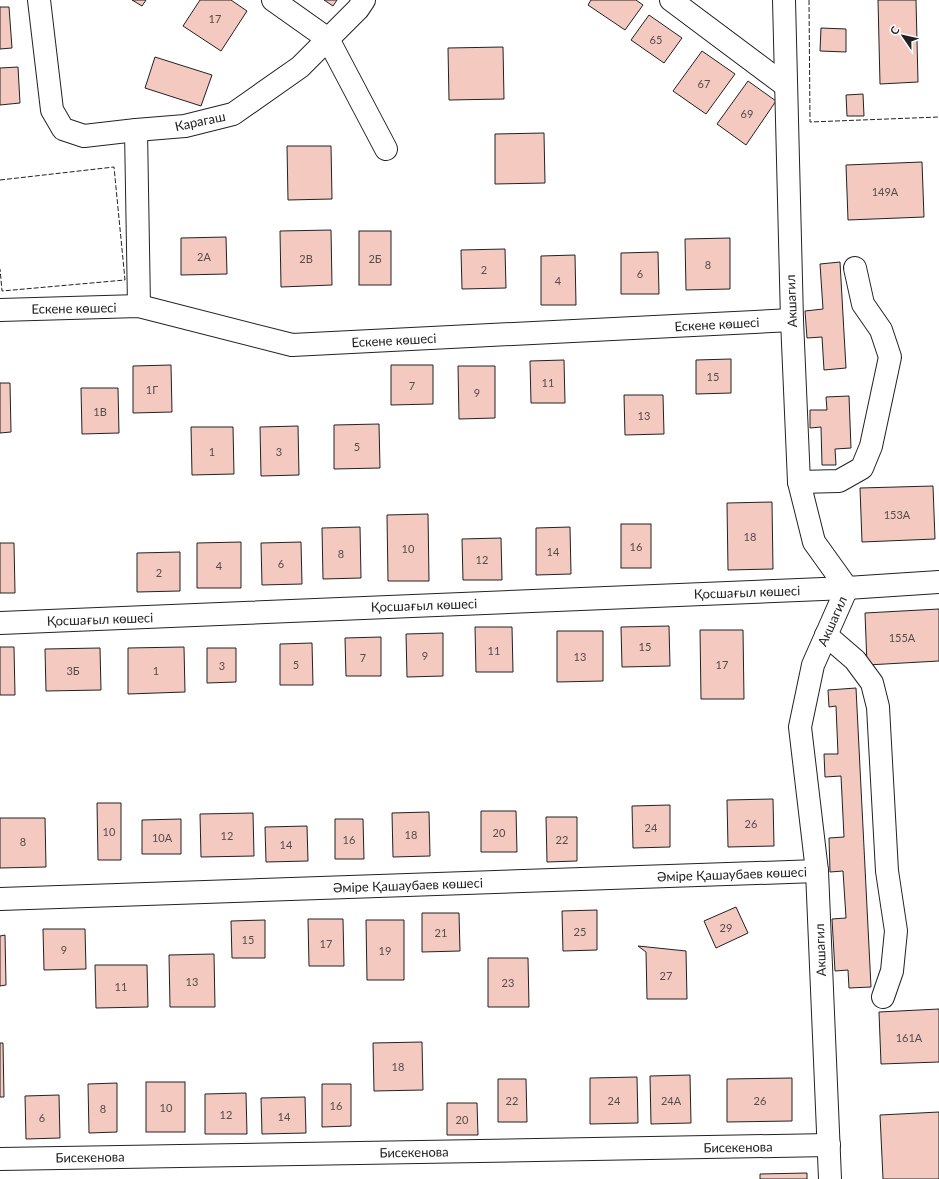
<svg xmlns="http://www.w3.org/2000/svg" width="939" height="1179" viewBox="0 0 939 1179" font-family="Lato,sans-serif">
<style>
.building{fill:#f3c9c0;stroke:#222}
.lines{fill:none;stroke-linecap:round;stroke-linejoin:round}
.minor-casing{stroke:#222;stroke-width:24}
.minor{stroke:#fff;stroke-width:22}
.fence{stroke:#222;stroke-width:1;stroke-dasharray:5 2;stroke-linecap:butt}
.labels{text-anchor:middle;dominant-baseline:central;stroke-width:3;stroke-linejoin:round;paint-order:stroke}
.number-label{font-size:11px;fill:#564c4a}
.street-label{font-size:13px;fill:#222;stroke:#fff}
</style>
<rect width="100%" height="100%" fill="#fff"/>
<g class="building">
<polygon points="132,0 146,0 142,6"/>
<polygon points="200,0 231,0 247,11 221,51 183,26"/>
<polygon points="324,0 337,0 333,6"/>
<polygon points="591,0 636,0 643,5 625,30 588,5"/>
<polygon points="878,0 916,0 918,82 880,84"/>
<polygon points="0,7 9,7 12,48 0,49"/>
<polygon points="649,15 682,38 664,63 631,40"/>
<polygon points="821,28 846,29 846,52 820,51"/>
<polygon points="503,47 504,99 449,100 448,48"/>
<polygon points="702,51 735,74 706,114 673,91"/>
<polygon points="155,57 212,75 201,106 145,88"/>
<polygon points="18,67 20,103 0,105 0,68"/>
<polygon points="748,81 776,101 746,145 717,124"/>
<polygon points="863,94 864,116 847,116 846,95"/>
<polygon points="544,133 545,183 495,184 495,134"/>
<polygon points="287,146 331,146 332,199 288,200"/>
<polygon points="922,162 924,217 848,220 846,165"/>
<polygon points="331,230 332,285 281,287 280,231"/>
<rect x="359" y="231" width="32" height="54"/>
<polygon points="226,237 227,274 181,275 181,238"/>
<polygon points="730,238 730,289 686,290 685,239"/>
<polygon points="505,249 506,288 462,289 461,250"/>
<polygon points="658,252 659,294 621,294 621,253"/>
<polygon points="575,255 576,305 541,305 541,256"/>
<polygon points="840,262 846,368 824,370 822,337 807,338 805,311 823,309 820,264"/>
<polygon points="731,359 731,393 696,394 696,360"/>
<polygon points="564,360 565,403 531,403 530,361"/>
<polygon points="171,365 172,412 133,413 133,366"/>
<polygon points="391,365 433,365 433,404 391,405"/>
<polygon points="458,366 495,366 495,418 459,419"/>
<polygon points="0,383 10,383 11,432 0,433"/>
<polygon points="81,388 118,388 119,433 82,434"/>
<polygon points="624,395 663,395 664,434 625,435"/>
<polygon points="849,396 851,448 835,449 836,465 822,465 821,427 810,428 810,410 827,410 826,397"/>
<polygon points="379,424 380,468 334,469 334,425"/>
<polygon points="298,426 299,475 261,476 260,427"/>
<polygon points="191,427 233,427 234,474 192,475"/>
<polygon points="933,486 935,539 862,542 860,488"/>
<polygon points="772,502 773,569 728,570 727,503"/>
<polygon points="428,514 429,581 388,581 387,515"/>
<rect x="621" y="524" width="30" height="44"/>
<polygon points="360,527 361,578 323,579 322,528"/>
<polygon points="570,527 571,574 536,575 536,528"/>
<polygon points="501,538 502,580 463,580 462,539"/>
<polygon points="241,542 241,588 197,588 197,543"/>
<polygon points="301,542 302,584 262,585 261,543"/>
<polygon points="0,543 14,543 15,593 0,593"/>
<polygon points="180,552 180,591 137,592 137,553"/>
<polygon points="939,609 939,661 867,665 865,613"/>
<polygon points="669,626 670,666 622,667 621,627"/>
<polygon points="475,627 512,627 513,672 476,672"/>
<polygon points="700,630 743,630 744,699 701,699"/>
<polygon points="557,631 603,631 603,681 557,682"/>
<polygon points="443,633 443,676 407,677 406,634"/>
<polygon points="381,637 381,676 346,676 345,638"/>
<polygon points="312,643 313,685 280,685 280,644"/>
<polygon points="0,647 14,647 15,695 0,695"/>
<polygon points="184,647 185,692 128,694 128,648"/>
<polygon points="100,648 101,690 46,691 45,649"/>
<polygon points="207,648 236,648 236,682 207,683"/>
<polygon points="856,688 871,987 849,988 848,970 835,971 832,919 846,918 843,871 830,872 829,838 844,837 841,776 825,777 824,754 838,754 836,706 829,707 828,690"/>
<polygon points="773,799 774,846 728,847 727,800"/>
<polygon points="97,803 121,803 121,860 98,860"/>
<polygon points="670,805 670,847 633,848 632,806"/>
<polygon points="481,811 516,811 517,852 481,852"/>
<polygon points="429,812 430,856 393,857 392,813"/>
<polygon points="253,813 254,856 201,857 200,814"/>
<polygon points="546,817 577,817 577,861 547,862"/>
<polygon points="0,818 45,818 46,867 0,868"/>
<polygon points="181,819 181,854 142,854 142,820"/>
<polygon points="335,819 363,819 364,859 335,859"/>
<polygon points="307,826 308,861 266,862 265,827"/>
<polygon points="736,907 748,933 716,948 704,921"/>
<polygon points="597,910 597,950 563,951 562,911"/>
<polygon points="422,913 459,913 460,951 422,952"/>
<polygon points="308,919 343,919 344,966 309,966"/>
<polygon points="265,920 265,958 232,958 231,921"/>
<polygon points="366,920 404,920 404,980 367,980"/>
<polygon points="43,929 85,929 86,969 44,970"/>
<polygon points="5,935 6,985 0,986 0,936"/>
<polygon points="638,946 686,951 687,999 647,999 646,952"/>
<polygon points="214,954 215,1007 170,1007 169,955"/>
<polygon points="488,958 528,958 529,1007 488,1007"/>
<polygon points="95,965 147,965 148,1007 96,1008"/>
<polygon points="939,1009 939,1062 881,1064 879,1012"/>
<polygon points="422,1042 423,1090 374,1091 373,1043"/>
<polygon points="0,1043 3,1043 4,1097 0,1097"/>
<polygon points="690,1075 691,1123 651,1124 650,1076"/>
<polygon points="637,1077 638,1123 590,1124 590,1078"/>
<polygon points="792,1078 792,1121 727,1122 727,1079"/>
<polygon points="498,1079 526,1079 527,1122 498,1122"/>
<rect x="146" y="1082" width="39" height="50"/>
<polygon points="117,1083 117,1132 89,1133 88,1084"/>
<polygon points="322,1084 351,1084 351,1126 322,1127"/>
<polygon points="246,1093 247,1134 205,1134 205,1094"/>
<polygon points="59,1095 60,1138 26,1139 25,1096"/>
<polygon points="305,1097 306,1133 262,1134 261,1098"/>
<polygon points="447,1103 477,1103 478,1135 447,1135"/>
<polygon points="939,1112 939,1179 883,1179 880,1115"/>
<polygon points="807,1173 807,1179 760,1179 760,1174"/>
</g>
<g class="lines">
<defs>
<g id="minor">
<polyline points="39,0 52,110 63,129 84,136 136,130 185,126 233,114 300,67 358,9 364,0"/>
<polyline points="273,0 328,39 386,149"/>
<polyline points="671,0 786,86"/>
<polyline points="784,0 792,320 799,482 814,542 847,588 813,665 800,727 817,871 830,1179"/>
<polyline points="136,130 139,306"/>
<polyline points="0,310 139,306 292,345 792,320"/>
<polyline points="799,482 839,481 862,468 871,446 890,357 881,330 863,304 855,268"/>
<polyline points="0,623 847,588 939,582"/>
<polyline points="826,635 855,660 872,683 878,707 887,871 896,931 892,971 883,997"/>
<polyline points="0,899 817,871"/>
<polyline points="0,1159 829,1145"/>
</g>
</defs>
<use href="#minor" class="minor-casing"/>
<use href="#minor" class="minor"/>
<g class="fence">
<polyline points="809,0 810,122 939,117"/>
<polyline points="0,180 114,167 125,280 2,291 0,269"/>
</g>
</g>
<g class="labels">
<g class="number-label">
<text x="215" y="18">17</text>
<text x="656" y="39">65</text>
<text x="704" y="83">67</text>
<text x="747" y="113">69</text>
<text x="885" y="191">149А</text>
<text x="204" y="256">2А</text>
<text x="306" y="258">2В</text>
<text x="375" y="258">2Б</text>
<text x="708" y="264">8</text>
<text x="484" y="269">2</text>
<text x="640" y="273">6</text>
<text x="558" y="280">4</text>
<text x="713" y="376">15</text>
<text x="548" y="382">11</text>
<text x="412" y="385">7</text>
<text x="152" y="389">1Г</text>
<text x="477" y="392">9</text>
<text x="100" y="411">1В</text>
<text x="644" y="415">13</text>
<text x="357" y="446">5</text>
<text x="212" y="451">1</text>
<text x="279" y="451">3</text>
<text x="897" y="514">153А</text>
<text x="750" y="536">18</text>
<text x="636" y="546">16</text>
<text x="408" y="548">10</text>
<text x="553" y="551">14</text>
<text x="341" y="553">8</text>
<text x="482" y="559">12</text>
<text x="281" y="563">6</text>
<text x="219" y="565">4</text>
<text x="159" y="572">2</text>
<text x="902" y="637">155А</text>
<text x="645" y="646">15</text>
<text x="494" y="650">11</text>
<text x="425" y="655">9</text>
<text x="580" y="656">13</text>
<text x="363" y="657">7</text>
<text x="296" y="664">5</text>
<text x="722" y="664">17</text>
<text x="222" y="665">3</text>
<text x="73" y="670">3Б</text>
<text x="156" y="670">1</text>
<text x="751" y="823">26</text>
<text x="651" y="827">24</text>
<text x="109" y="831">10</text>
<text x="499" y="832">20</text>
<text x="411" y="834">18</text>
<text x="227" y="835">12</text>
<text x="162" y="837">10А</text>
<text x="349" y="839">16</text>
<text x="562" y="839">22</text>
<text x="23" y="841">8</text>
<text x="286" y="844">14</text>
<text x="726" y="927">29</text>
<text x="580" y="931">25</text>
<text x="441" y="932">21</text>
<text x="248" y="939">15</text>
<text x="326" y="943">17</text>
<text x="64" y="949">9</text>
<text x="385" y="950">19</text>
<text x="666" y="975">27</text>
<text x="192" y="981">13</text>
<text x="508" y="982">23</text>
<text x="121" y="986">11</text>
<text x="909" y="1037">161А</text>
<text x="398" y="1066">18</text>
<text x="512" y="1100">22</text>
<text x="614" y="1100">24</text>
<text x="671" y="1100">24А</text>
<text x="760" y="1100">26</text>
<text x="336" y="1105">16</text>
<text x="166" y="1107">10</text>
<text x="103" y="1108">8</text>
<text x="226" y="1114">12</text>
<text x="284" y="1116">14</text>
<text x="42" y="1117">6</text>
<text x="462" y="1119">20</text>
</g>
<g class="street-label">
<text transform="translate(200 121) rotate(-12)">Карагаш</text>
<text transform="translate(791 301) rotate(-92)">Акшагил</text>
<text transform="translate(74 308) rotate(-1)">Ескене көшесі</text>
<text transform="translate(717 324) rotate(-3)">Ескене көшесі</text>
<text transform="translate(394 340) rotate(-3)">Ескене көшесі</text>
<text transform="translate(747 592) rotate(-2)">Қосшағыл көшесі</text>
<text transform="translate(424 605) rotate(-2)">Қосшағыл көшесі</text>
<text transform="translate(100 619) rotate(-2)">Қосшағыл көшесі</text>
<text transform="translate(832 621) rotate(-66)">Акшагил</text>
<text transform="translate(732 874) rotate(-2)">Әміре Қашаубаев көшесі</text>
<text transform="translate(408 885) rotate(-2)">Әміре Қашаубаев көшесі</text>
<text transform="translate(820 950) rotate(-92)">Акшагил</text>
<text transform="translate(738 1147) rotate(-1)">Бисекенова</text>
<text transform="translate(414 1152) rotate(-1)">Бисекенова</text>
<text transform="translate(90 1157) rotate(-1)">Бисекенова</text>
</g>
</g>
<g transform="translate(903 36) rotate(304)" stroke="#ffffff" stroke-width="3" paint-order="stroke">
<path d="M0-3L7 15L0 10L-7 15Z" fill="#222222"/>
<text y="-6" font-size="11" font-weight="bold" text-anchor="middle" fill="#222222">С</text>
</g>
</svg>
